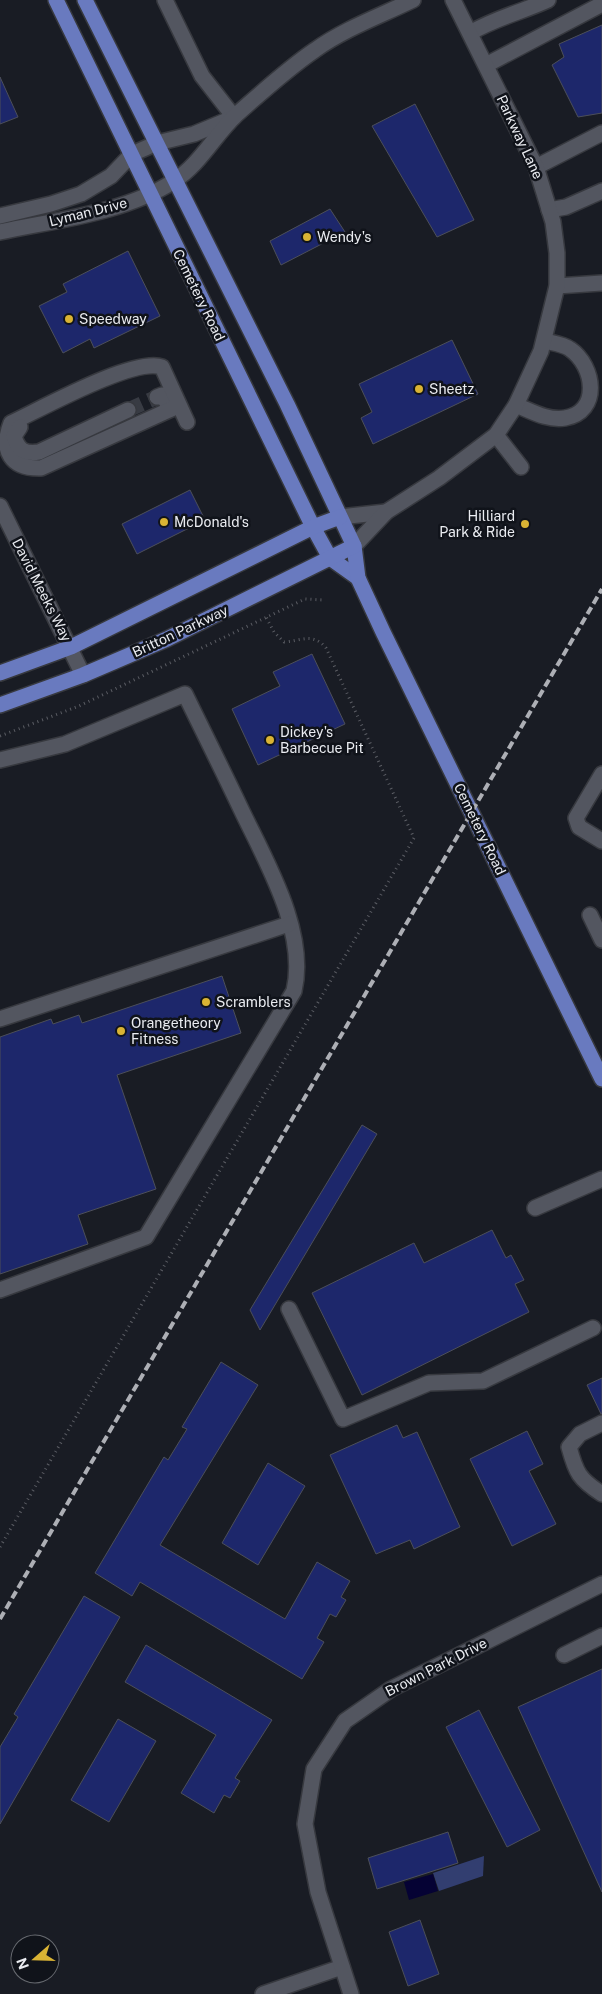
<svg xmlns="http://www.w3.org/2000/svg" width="602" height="1994" viewBox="0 0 602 1994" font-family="'Public Sans',sans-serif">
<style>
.green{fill:#323e70}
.water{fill:#050234}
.building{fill:#1d276b;stroke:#4c4f59}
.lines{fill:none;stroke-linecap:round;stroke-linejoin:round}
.minor-tunnel{stroke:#383b43;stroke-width:15;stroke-dasharray:15 8;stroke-linecap:butt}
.minor-casing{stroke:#37393f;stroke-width:18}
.major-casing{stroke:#37393f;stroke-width:18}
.path{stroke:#5b5d64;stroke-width:3;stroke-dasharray:1 4;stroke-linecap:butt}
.minor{stroke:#535660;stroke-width:15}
.major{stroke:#697abf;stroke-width:15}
.rail{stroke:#adafb5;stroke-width:4;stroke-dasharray:8 4;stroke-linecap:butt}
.poi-dot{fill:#d9b334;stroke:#10131a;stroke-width:2}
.labels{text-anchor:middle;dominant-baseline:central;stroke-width:5;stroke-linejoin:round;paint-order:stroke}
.street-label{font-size:14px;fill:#eaecf1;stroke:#10131a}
.poi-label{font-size:14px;fill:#eaecf1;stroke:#10131a;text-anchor:start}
</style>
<rect width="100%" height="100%" fill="#191c24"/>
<polygon class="green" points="484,1856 483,1876 439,1891 433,1873"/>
<polygon class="water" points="433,1874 438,1891 409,1900 404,1882"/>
<g class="building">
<polygon points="602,25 602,113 578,117 552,65 564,57 559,44"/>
<polygon points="0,77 18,117 0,124"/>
<polygon points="415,104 474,220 437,237 372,126"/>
<polygon points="330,209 345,232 281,265 270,241"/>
<polygon points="128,251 160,316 94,348 90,339 63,353 39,306 67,292 63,284"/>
<polygon points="452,340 478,394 373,444 361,418 372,412 359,384"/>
<polygon points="190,490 205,520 137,554 122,524"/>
<polygon points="312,654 345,724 258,765 232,709 280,686 273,672"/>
<polygon points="222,976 241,1033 117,1075 156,1189 78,1215 88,1244 0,1274 0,1037 51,1019 53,1024 79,1015 82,1023"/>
<polygon points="362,1125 377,1134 260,1330 250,1310"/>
<polygon points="492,1230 506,1258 511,1255 524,1280 515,1284 529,1312 362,1395 312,1293 414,1243 424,1263"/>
<polygon points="221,1362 258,1385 160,1545 285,1619 317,1562 350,1581 341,1597 346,1600 336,1617 330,1614 317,1638 324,1642 302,1679 140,1582 132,1596 95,1573 164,1457 168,1460 187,1429 182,1427"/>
<polygon points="602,1378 602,1414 601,1414 587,1385"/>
<polygon points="397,1425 403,1438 417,1432 460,1527 414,1549 410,1540 376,1554 330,1455"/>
<polygon points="527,1431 543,1464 529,1471 556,1524 512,1546 470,1459"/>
<polygon points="268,1463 305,1486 258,1565 222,1543"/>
<polygon points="84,1596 120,1617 0,1824 0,1747 18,1717 14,1714"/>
<polygon points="146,1645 272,1720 235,1778 240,1781 230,1798 224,1795 214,1813 181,1793 216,1735 125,1682"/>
<polygon points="602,1669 602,1892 518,1707"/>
<polygon points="479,1710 540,1830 507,1847 446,1727"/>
<polygon points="118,1719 156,1741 109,1822 71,1800"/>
<polygon points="448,1832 458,1863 377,1889 368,1858"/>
<polygon points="420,1920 439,1974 408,1986 389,1932"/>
</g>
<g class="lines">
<polyline class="minor-tunnel" points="128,410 157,397"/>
<defs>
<g id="minor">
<polyline points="165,0 202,76 234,117"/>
<path d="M470,33C495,18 522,12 548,0"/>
<polyline points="486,65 602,4"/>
<polyline points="536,167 602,133"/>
<polyline points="549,210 566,207 602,191"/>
<polyline points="0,216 51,204 81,194 111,176 132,154 157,143 194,134 230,119"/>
<path d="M0,232C56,220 125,213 174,181C200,164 214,136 236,115C261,93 287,69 315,50C344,29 380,16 413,0"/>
<polyline points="557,286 602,283"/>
<polyline points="157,397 162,395 171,409"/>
<path d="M516,405C531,411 548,421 565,418C601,412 595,366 570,349C563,344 553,343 545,341"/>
<path d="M178,406L41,468C11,469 0,451 11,423C41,409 134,357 162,367L187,422"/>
<path d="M20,427L14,436C18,450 24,454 39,452L128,410"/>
<polyline points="496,435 521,467"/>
<polyline points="0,506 83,675"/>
<polyline points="340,517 386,512"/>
<polyline points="354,546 386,512 439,478 496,435 516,405 541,351 557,286 557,253 553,222 536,167 453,0"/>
<path d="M0,760L65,744L185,694C203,731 222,769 240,807C265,860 308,931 294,991L146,1237L0,1290"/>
<polyline points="602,774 576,818 579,827 602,841"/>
<polyline points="590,915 602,940"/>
<polyline points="0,1019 289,924"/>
<polyline points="535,1208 602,1179"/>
<polyline points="289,1309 343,1419 429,1383 483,1381 593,1328"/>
<path d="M602,1423L580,1434L569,1447C576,1473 579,1479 602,1494"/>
<polyline points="564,1655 602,1636"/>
<polyline points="263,1994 342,1967"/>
<polyline points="351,1994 318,1892 305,1824 314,1769 345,1721 391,1689 602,1584"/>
</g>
<g id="major">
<polyline points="56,0 313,527 330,558 358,578"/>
<polyline points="85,0 287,404 354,546 358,578 383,632 602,1079"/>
<polyline points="0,673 71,647 313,527 340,517"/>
<polyline points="0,705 83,675 167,639 354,546"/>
</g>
</defs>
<use href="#minor" class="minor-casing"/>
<use href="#major" class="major-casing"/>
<g class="path">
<polyline points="0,736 79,706 305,599 323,600"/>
<path d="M0,1547L414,838L326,648C313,632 301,641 284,642L274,632L266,617"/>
</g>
<use href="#minor" class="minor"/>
<use href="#major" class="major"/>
<polyline class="rail" points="0,1619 602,589"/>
</g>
<g class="poi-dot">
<circle cx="307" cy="237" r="5"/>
<circle cx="69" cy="319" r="5"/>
<circle cx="419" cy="389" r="5"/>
<circle cx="164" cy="522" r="5"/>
<circle cx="525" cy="524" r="5"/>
<circle cx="270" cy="740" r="5"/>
<circle cx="206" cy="1002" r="5"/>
<circle cx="121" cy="1031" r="5"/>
</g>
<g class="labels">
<g class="street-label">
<text transform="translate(520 137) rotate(65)">Parkway Lane</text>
<text transform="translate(88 212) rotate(-14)">Lyman Drive</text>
<text transform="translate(199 295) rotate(64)">Cemetery Road</text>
<text transform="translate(42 590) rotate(63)">David Meeks Way</text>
<text transform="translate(180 631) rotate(-25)">Britton Parkway</text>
<text transform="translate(480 829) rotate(64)">Cemetery Road</text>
<text transform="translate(436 1667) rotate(-27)">Brown Park Drive</text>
</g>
<g class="poi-label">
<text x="317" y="237">Wendy's</text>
<text x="79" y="319">Speedway</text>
<text x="429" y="389">Sheetz</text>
<text x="515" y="516" text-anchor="end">Hilliard<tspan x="515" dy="16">Park &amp; Ride</tspan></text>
<text x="174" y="522">McDonald's</text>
<text x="280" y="732">Dickey's<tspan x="280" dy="16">Barbecue Pit</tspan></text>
<text x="216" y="1002">Scramblers</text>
<text x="131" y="1023">Orangetheory<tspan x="131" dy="16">Fitness</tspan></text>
</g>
</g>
<g transform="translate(35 1959) rotate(250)"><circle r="24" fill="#10131a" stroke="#676a70"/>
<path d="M0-4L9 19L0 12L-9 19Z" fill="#d9b334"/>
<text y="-8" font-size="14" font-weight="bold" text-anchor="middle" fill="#eaecf1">N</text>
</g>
</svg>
